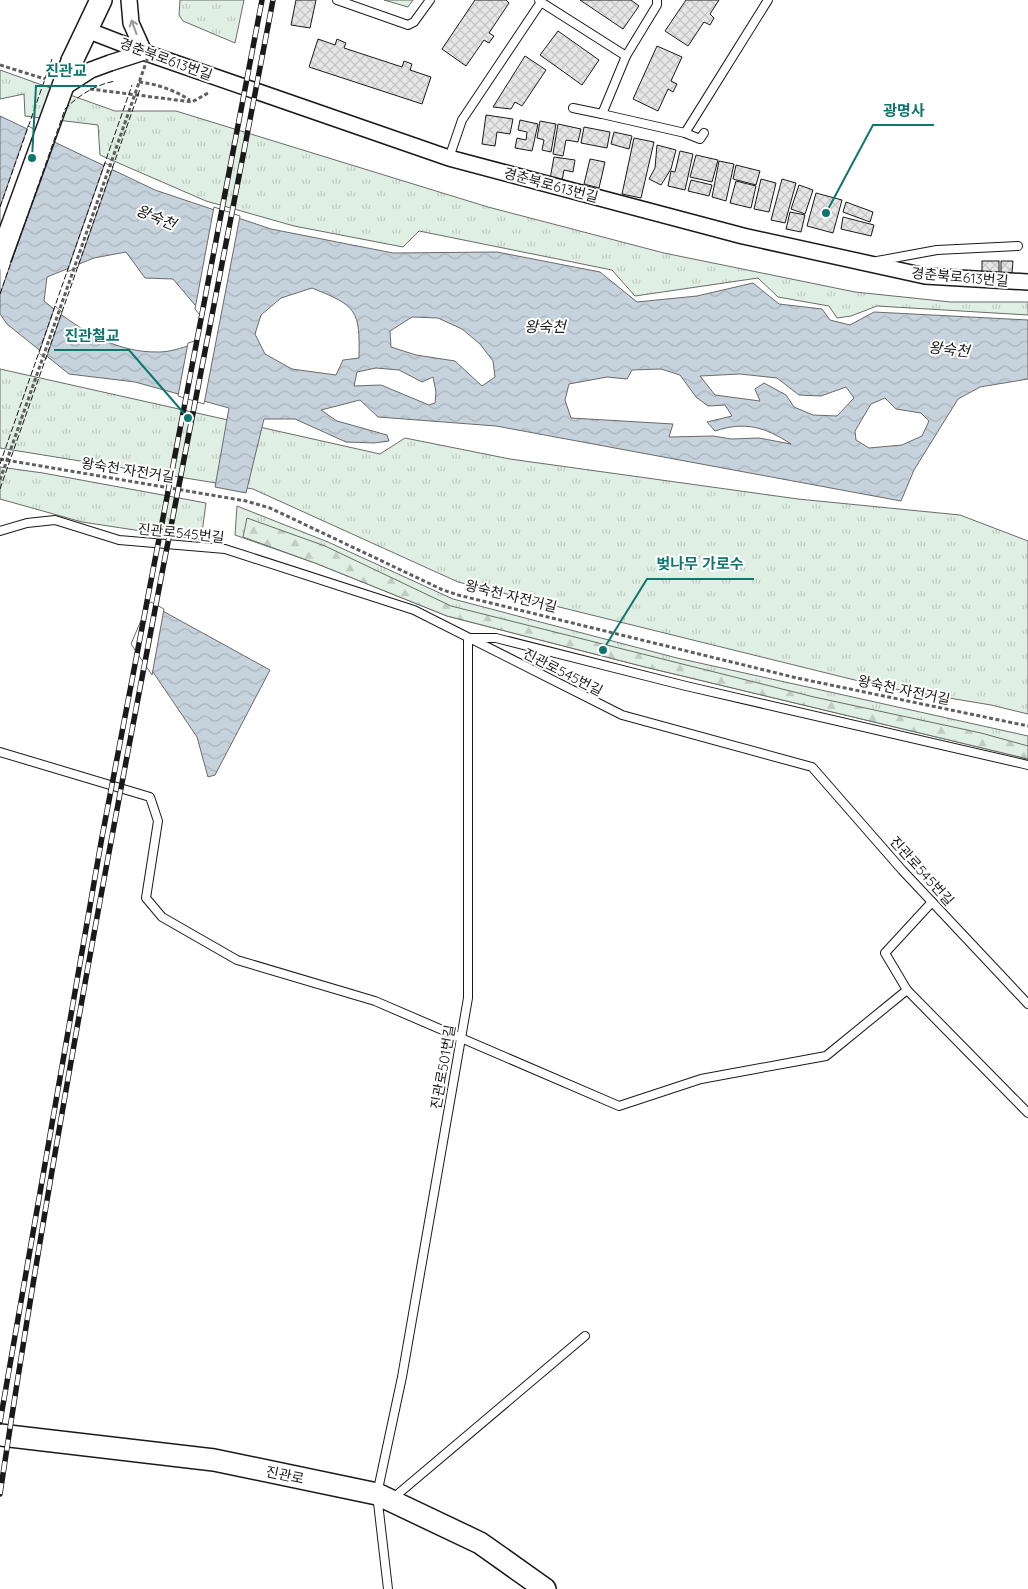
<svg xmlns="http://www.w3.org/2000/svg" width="1028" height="1589" viewBox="0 0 1028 1589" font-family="Quicksand,'Noto Sans KR',sans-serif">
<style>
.grass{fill:url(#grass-tufts);stroke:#6a6a6a}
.forest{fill:url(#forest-firs);stroke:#6a6a6a}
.park{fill:#e0efe3;stroke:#6a6a6a}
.water{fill:url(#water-waves);stroke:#6a6a6a;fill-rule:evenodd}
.pier{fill:#fff;stroke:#6a6a6a}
.building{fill:url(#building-cross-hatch);stroke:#1a1a1a}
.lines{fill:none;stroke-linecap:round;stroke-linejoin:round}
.lane-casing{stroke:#1a1a1a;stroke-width:10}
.street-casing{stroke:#1a1a1a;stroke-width:18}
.secondary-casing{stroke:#1a1a1a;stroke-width:24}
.path{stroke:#5f5f5f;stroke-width:3;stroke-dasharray:4 2.5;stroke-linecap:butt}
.lane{stroke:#fff;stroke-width:8}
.street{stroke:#fff;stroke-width:15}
.secondary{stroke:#fff;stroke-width:21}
.rail-casing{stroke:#1a1a1a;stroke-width:5.5}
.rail{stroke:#fff;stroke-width:4;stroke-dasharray:11;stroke-linecap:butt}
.street-bridge-casing{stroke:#1a1a1a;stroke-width:18;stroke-linecap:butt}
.secondary-bridge-casing{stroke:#1a1a1a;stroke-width:24;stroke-linecap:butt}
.path-bridge{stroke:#5f5f5f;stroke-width:3;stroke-dasharray:4 2.5;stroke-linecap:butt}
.street-bridge{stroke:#fff;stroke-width:15}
.secondary-bridge{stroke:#fff;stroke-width:21}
.fence{stroke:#1a1a1a;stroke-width:1;stroke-dasharray:6 2.5;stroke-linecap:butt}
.oneway{stroke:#989898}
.labels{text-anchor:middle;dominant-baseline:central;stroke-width:4;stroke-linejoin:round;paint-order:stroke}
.street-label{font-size:14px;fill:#1a1a1a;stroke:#fff}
.water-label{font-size:15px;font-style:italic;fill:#1a1a1a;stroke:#fff}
.leader{fill:none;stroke:#0f766e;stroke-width:2}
.callout-dot{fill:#0f766e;stroke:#fff;stroke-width:2}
.callout-label{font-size:15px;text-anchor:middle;font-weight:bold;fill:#0f766e;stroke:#fff;stroke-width:4;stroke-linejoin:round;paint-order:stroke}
</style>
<defs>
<pattern id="grass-tufts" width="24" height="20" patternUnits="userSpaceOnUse" patternTransform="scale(1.25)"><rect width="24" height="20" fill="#e0efe3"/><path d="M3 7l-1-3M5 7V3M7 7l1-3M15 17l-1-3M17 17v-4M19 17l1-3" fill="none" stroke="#c0ccc2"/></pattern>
<pattern id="forest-firs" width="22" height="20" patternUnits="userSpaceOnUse" patternTransform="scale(1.25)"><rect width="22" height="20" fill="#e0efe3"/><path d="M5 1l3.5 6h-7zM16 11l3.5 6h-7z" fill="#c0ccc2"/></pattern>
<pattern id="water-waves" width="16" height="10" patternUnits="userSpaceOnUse" patternTransform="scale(1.25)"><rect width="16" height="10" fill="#c6d2dc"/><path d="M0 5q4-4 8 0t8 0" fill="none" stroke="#aab4bc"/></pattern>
<pattern id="building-cross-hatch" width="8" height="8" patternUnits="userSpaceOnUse" patternTransform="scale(1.25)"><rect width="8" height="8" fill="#e6e6e6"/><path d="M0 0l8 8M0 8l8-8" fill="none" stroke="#c5c5c5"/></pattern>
</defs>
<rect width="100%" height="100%" fill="#fff"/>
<g class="grass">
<polygon points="180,0 244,0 235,43 183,21 179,15"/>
<polygon points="0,70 115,111 176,111 488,207 664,253 855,292 951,302 1028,302 1028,315 877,306 851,316 837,318 829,306 778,297 758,278 635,296 612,270 419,231 403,247 294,226 206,201 100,155 98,125 25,116 24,94 0,99"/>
<polygon points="0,369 380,454 405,438 510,459 798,499 960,515 1028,541 1028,714 991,705 883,687 458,582 253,489 0,448"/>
<polygon points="0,467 43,473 206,503 201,540 82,522 0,499"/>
<polygon points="237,506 328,542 453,599 677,658 1028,736 1028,759 645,667 447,616 315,563 235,535"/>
</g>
<polygon class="forest" points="247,518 325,546 451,606 814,697 981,733 1028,746 1028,759 645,667 447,616 315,563 243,537"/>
<polygon class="park" points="384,0 413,0 408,7"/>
<g class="water">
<path d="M0,116L155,190L271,229L393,253L497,252L600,272L637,302L697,296L753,283L779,304L822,309L830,320L850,325L874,312L1028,320V379L980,387L958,399L914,470L901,501L496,426L378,417L360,400L321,410L337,421L387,435L389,441L374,443L346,442L295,419H264L246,493L215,487L229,408L135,382L69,374L7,324L0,314ZM126,252L145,278L173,279L206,318L200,342C187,346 172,352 159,352C114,353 77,328 44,301L47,277L94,258ZM312,288C357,306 360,310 359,358L343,360L336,375L292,369L265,354L255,334L261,315L281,298ZM412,317L438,318L462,329L480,344L493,361L495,377L482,386L455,361L416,355L391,347L390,331ZM376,368L399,370L422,382L433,377L436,392L435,403L429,405L381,385L354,386L357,372ZM661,369L680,375L696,397L708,406L725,405L732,416L707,422L715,431C745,421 765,427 791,444L759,438L731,439L713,436L669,437L673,424L571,418L565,400L569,384L607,377L627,379L632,370ZM740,374L777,378L799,395L821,396L846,387L854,398L837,416L813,415L794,407L786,395L764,383L755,389L760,401L715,395L700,376ZM885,398L896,409L921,413L929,421L922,436L902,445L869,448L856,440L855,431L871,404Z"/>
<polygon points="150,604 270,670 215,775 208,777 197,737 134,644"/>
</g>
<g class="pier">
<polygon points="28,126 54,139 0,294 0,207"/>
<polygon points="105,163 113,167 78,267 67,272"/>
<polygon points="214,207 240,216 204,404 178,396 188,343 198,340 203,319 195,309"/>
<polygon points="55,306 62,312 46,359 39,353"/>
<polygon points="151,602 164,609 152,675 131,644 148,604"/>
</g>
<g class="building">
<polygon points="296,0 316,0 310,28 291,25"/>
<polygon points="475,0 506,0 509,3 489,33 494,36 489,43 484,40 466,66 442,49"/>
<polygon points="580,0 631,0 639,6 623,29"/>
<polygon points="686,0 719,0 710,14 714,18 710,25 704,22 688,46 665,31"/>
<polygon points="558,31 599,60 582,85 540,55"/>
<polygon points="318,39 335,45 337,39 346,43 344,48 402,67 404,61 412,64 410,70 431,77 422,104 309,67"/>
<polygon points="657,46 682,57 671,81 677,84 673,92 668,89 658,111 633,99"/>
<polygon points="525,56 546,70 522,106 515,102 511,109 493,107"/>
<polygon points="486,115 513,119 510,134 497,132 495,146 482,144"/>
<polygon points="520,120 538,124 532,151 515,148 517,138 526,140 527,132 518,130"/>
<polygon points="540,121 556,124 551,152 542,150 544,140 537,138"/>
<polygon points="558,124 581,129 578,142 566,140 563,156 553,154"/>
<polygon points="584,127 610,132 607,148 581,143"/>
<polygon points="614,132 632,136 629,149 611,144"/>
<polygon points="634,138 654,142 641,198 622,194"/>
<polygon points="657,145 676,150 671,169 661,185 649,179 655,168"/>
<polygon points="680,151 693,154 685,190 668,186 671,171 675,172"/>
<polygon points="696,155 718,160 712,182 690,177"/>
<polygon points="554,157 575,160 573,172 564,170 562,181 550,179"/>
<polygon points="590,159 605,162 599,188 584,184"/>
<polygon points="719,161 734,164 726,201 712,197"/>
<polygon points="736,165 760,171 756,185 733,179"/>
<polygon points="761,179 776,183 769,212 754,209"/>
<polygon points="782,179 796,183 785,223 771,220"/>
<polygon points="691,180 712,185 709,196 688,191"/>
<polygon points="736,181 756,186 751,208 730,203"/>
<polygon points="799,185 813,190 805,214 791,209"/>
<polygon points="816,193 842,200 833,233 807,226"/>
<polygon points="846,202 873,212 870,222 843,212"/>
<polygon points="790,212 805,215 801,232 786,229"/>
<polygon points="843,217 874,225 871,236 841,229"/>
<rect x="982" y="261" width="17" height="12"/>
<polygon points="1001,261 1013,261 1012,273 1001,273"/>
</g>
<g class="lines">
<defs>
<g id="lane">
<polyline points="337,0 408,25 414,22 430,0"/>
<polyline points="541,2 626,56 602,114 573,108"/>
<polyline points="626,56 657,5 657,0"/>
<polyline points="602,114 685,133 768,0"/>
<polyline points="685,133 700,139 704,133"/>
<polyline points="449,158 462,120 541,2 539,0"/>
<polyline points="877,261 937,250 1018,246"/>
<polyline points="0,531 27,523 55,520 119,540 225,549 414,610 622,715 812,767 902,870 1028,1004"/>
<polyline points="0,752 150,797 158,821 146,898 162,917 237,960 375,1001 619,1106 701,1079 826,1056 907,990"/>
<polyline points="932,902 885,953 907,990 1028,1113"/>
<polyline points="392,1499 585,1336"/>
<polyline points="388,1589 377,1494 402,1377 468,998 468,638 496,638 686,686 1028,765"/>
</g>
<g id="street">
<polyline points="87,30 149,54 449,158 743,236 925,276 1028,282"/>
<polyline points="110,63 144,52 131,23 129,0"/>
</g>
<g id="secondary">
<polyline points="72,61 101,0"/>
<polyline points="0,1435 214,1460 377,1494 480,1543 545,1589"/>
</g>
</defs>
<use href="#lane" class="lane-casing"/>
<use href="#street" class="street-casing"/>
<use href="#secondary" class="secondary-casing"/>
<g class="path">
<polyline points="0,65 45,79"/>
<path d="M139,82C157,84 174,90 190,100"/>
<polyline points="90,89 192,102 210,92"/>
<polyline points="0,459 246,501 270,508 443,590 458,595 797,678 1028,726"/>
</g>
<use href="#lane" class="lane"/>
<use href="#street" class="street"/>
<use href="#secondary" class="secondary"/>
<defs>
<g id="rail">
<polyline points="0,1422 102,837 262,0"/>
<path d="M0,1494C75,993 178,497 273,0"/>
</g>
</defs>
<use href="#rail" class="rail-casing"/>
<use href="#rail" class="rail"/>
<defs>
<polyline id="street-bridge" points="60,90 91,70 110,63"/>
<polyline id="secondary-bridge" points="0,259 72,61"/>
</defs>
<use href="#street-bridge" class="street-bridge-casing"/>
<use href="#secondary-bridge" class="secondary-bridge-casing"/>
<polyline class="path-bridge" points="0,480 149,54"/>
<use href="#street-bridge" class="street-bridge"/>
<use href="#secondary-bridge" class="secondary-bridge"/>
<g class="fence">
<polyline points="0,207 52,59"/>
<path d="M0,294L65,109C79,95 95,85 115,81"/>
<polyline points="0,464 132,85"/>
<polyline points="0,489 140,89"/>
</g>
</g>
<defs><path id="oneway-shaft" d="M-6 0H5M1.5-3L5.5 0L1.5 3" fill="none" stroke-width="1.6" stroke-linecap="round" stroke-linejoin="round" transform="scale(1.25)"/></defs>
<use class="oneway" href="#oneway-shaft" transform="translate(134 27) rotate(-110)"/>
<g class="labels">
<g class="street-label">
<text transform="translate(166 59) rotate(20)">경춘북로613번길</text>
<text transform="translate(551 185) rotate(15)">경춘북로613번길</text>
<text transform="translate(960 277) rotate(5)">경춘북로613번길</text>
<text transform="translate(128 470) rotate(9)">왕숙천 자전거길</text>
<text transform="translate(181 533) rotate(6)">진관로545번길</text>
<text transform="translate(511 596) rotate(14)">왕숙천 자전거길</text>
<text transform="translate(563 672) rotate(27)">진관로545번길</text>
<text transform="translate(904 690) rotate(12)">왕숙천 자전거길</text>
<text transform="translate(922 871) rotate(48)">진관로545번길</text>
<text transform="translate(443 1067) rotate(-80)">진관로501번길</text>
<text transform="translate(285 1475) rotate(12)">진관로</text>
</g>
<g class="water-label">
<text transform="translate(156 217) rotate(23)">왕숙천</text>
<text x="545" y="326">왕숙천</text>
<text transform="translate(949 349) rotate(6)">왕숙천</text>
</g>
</g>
<path class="leader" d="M32 158L36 86H97M826 213L873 125H934M188 418L129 350H54M603 650L647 579H754"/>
<g class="callout-dot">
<circle cx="32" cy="158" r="5"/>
<circle cx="826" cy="213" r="5"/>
<circle cx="188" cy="418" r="5"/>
<circle cx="603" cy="650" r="5"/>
</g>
<g class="callout-label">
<text x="66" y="76">진관교</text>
<text x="904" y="116">광명사</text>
<text x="92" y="341">진관철교</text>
<text x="700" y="569">벚나무 가로수</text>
</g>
</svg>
